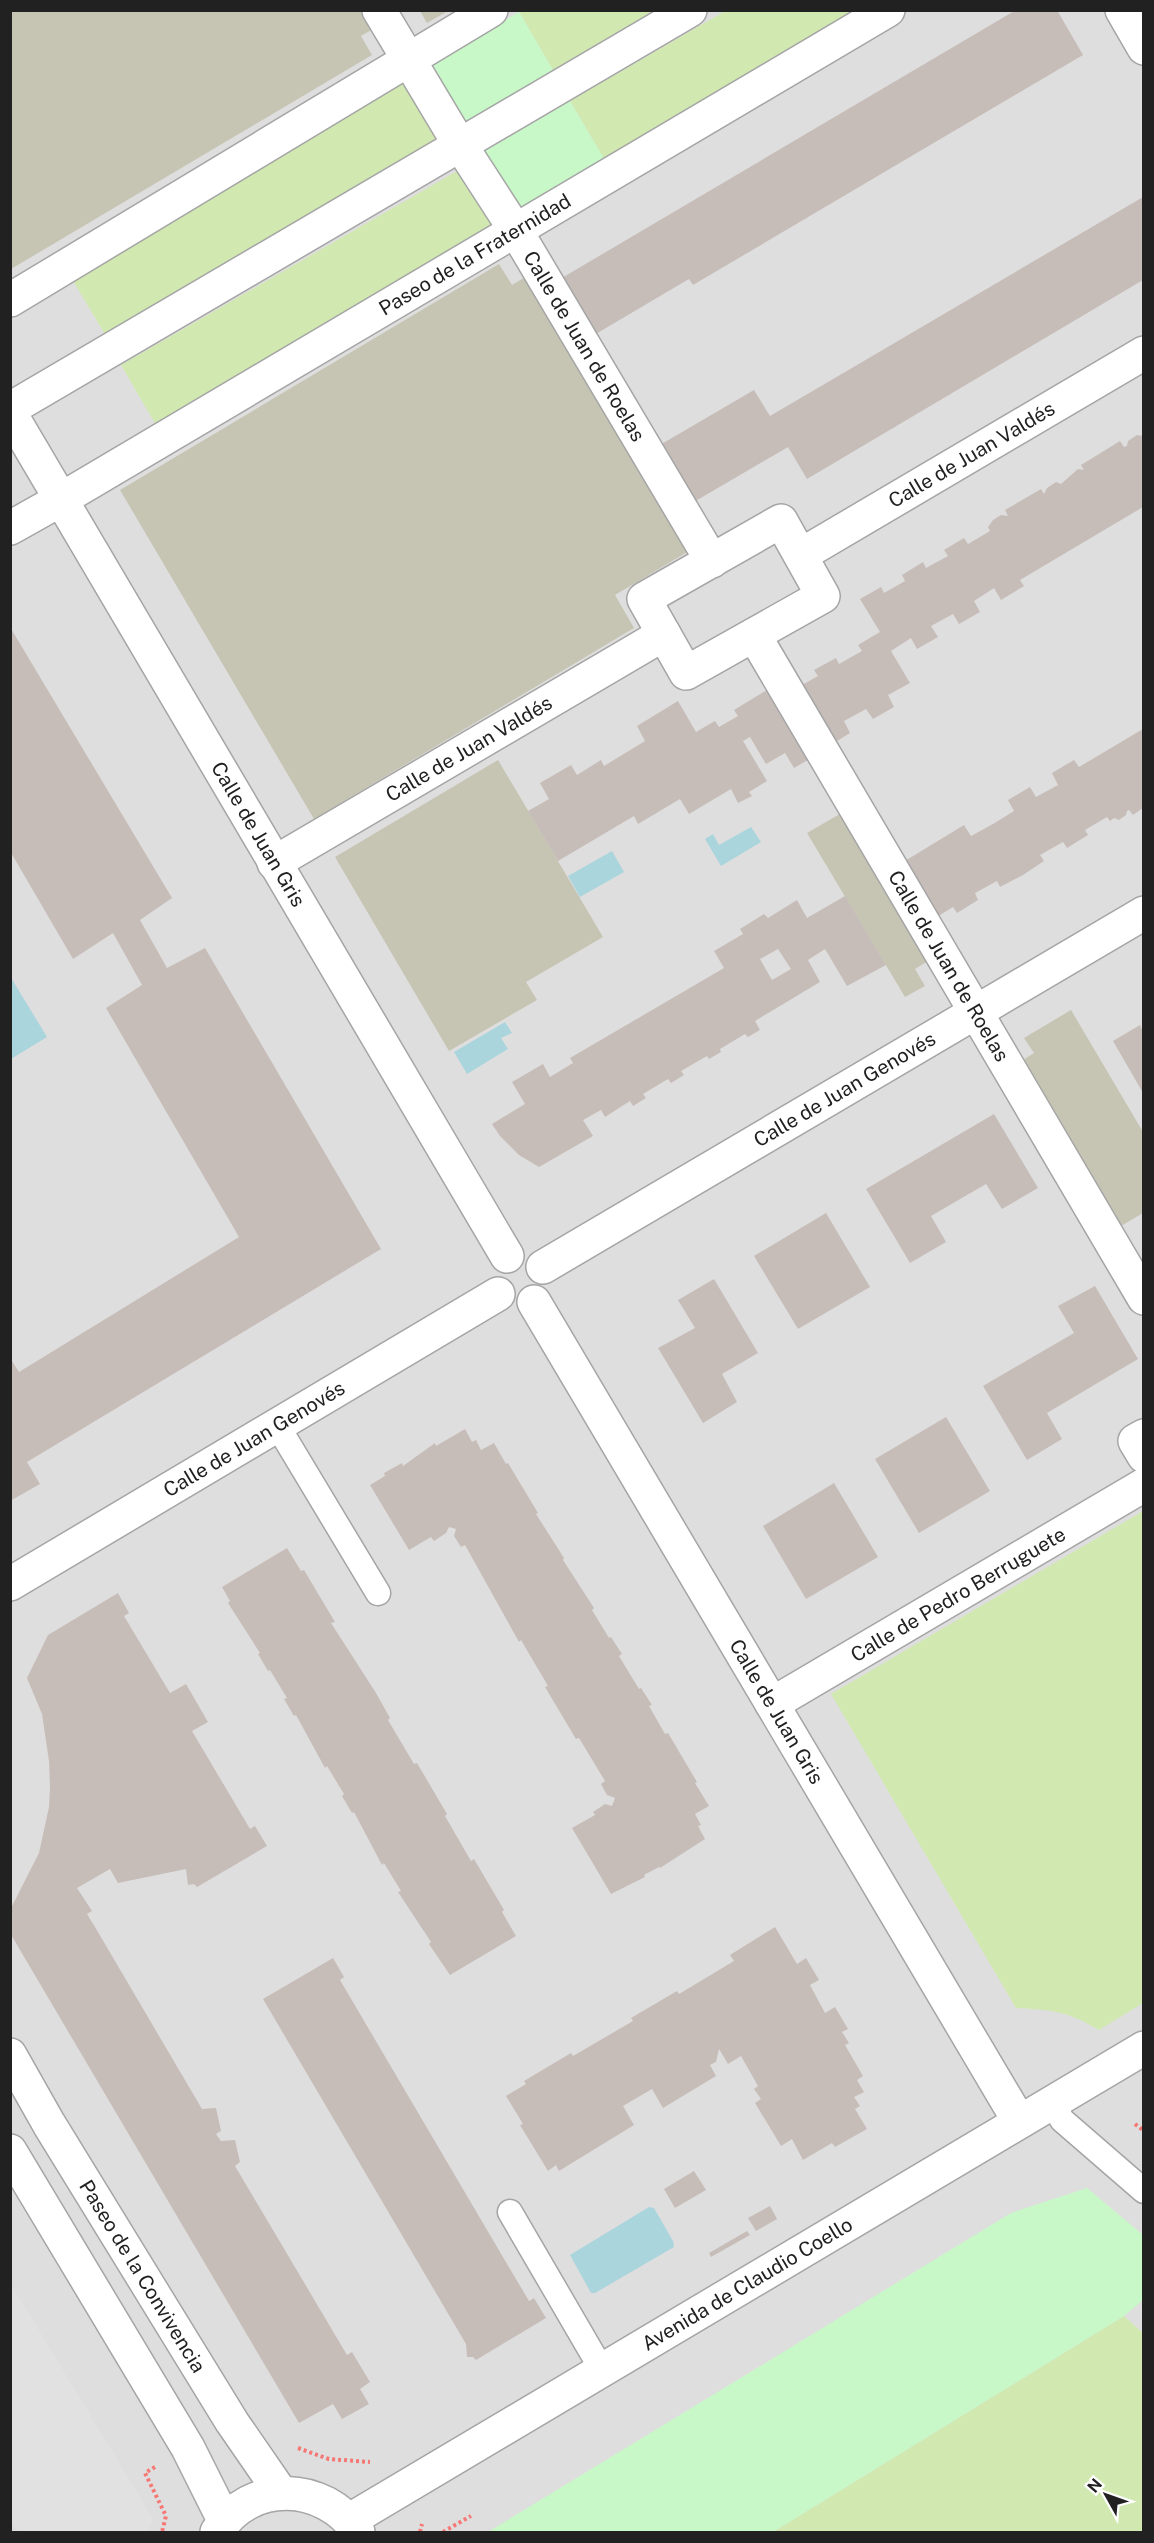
<svg xmlns="http://www.w3.org/2000/svg" width="1154" height="2543" viewBox="0 0 1154 2543" font-family="'Public Sans',sans-serif">
<style>
.residential{fill:#dfdede}
.construction{fill:#c6c5b4}
.grass{fill:#d1e9b1}
.park{fill:#c8f8c8}
.parking{fill:#e1e1e1}
.water{fill:#aad5dd}
.building{fill:#c6bdb8;fill-rule:evenodd}
.lines{fill:none;stroke-linecap:round;stroke-linejoin:round}
.service-casing{stroke:#a5a5a5;stroke-width:27}
.pedestrian-casing{stroke:#a5a5a5;stroke-width:36}
.minor-casing{stroke:#a5a5a5;stroke-width:36}
.tertiary-casing{stroke:#a5a5a5;stroke-width:36}
.path{stroke:#f67874;stroke-width:4;stroke-dasharray:3 3;stroke-linecap:butt}
.service{stroke:#fff;stroke-width:24}
.pedestrian{stroke:#fff;stroke-width:33}
.minor{stroke:#fff;stroke-width:33}
.tertiary{stroke:#fff;stroke-width:33}
.labels{text-anchor:middle;dominant-baseline:central;stroke-width:6;stroke-linejoin:round;paint-order:stroke}
.street-label{font-size:20px;fill:#212121;stroke:#fff}
</style>
<rect width="100%" height="100%" fill="#f1eee8"/>
<rect class="residential" x="11" y="11" width="1132" height="2521"/>
<g class="construction">
<polygon points="369,10 378,26 361,36 372,55 11,269 10,11"/>
<polygon points="420,11 448,11 427,23"/>
<polygon points="499,264 512,285 527,276 689,551 615,595 634,628 314,819 120,490"/>
<polygon points="498,760 603,937 526,982 537,1000 449,1051 335,857"/>
<polygon points="845,811 933,958 915,969 925,986 905,997 807,833"/>
<polygon points="1071,1010 1143,1132 1143,1213 1116,1229 1018,1063 1034,1053 1024,1038"/>
</g>
<g class="grass">
<polygon points="521,11 521,10 653,11 553,70 519,12"/>
<polygon points="725,11 865,11 606,162 570,101"/>
<polygon points="408,78 442,135 106,336 72,279"/>
<polygon points="464,167 498,227 156,425 121,365"/>
<path d="M1143,1511V2003L1099,2030C1067,2011 1053,2010 1016,2008L831,1694Z"/>
<polygon points="1124,2316 1143,2333 1143,2532 773,2532"/>
</g>
<g class="park">
<polygon points="519,12 553,70 465,122 432,63"/>
<polygon points="570,101 606,162 519,213 483,152"/>
<polygon points="1087,2188 1143,2235 1143,2300 1124,2316 773,2532 488,2532 1011,2213"/>
</g>
<polygon class="parking" points="10,2282 153,2519 147,2532 20,2532 11,2524"/>
<g class="water">
<polygon points="751,827 761,842 721,866 705,839 713,834 719,845"/>
<polygon points="612,851 624,872 580,897 568,876"/>
<polygon points="10,976 47,1037 11,1059 10,1059"/>
<polygon points="505,1022 512,1033 501,1038 508,1049 467,1074 454,1052"/>
<polygon points="649,2207 654,2208 673,2241 674,2247 595,2293 591,2293 570,2255"/>
</g>
<g class="building">
<polygon points="1016,10 1057,10 1083,55 693,285 689,279 589,338 555,282"/>
<polygon points="1143,197 1143,280 807,479 788,447 687,506 653,449 754,390 770,416"/>
<polygon points="1137,435 1143,436 1143,507 1020,580 1024,586 1001,600 994,588 974,601 980,612 959,624 953,614 931,626 938,637 917,649 911,638 891,651 910,683 888,695 894,707 873,719 866,709 844,721 850,733 829,746 795,689 818,676 814,670 836,658 839,664 862,651 858,645 880,632 860,599 881,587 884,593 905,581 902,575 923,562 926,568 948,556 944,550 964,538 968,544 990,531 988,527 993,520 1001,515 1008,516 1005,510 1041,489 1044,494 1047,488 1056,482 1061,484 1078,469 1084,470 1081,465 1120,441 1124,447 1127,446 1128,441"/>
<polygon points="10,627 172,898 140,920 167,968 205,948 381,1249 27,1462 40,1484 10,1501 10,1358 19,1372 239,1237 106,1008 142,985 113,933 73,959 10,851"/>
<polygon points="772,687 813,757 794,768 785,753 766,764 750,737 743,741 767,781 749,792 752,796 738,803 731,789 689,814 680,799 638,824 634,816 558,861 528,811 549,799 540,783 571,765 577,775 601,760 604,766 645,741 637,726 678,701 696,732 715,721 719,727 738,716 734,710"/>
<polygon points="1143,729 1143,808 1133,815 1129,810 1127,811 1126,815 1119,820 1114,818 1110,821 1107,817 1085,830 1088,835 1067,848 1063,842 1040,855 1044,861 1023,875 1000,887 997,881 975,893 978,900 957,913 953,907 932,920 900,864 964,825 971,836 993,824 1014,811 1008,800 1030,787 1036,797 1058,785 1052,773 1074,760 1079,767"/>
<path d="M845,896L886,965L847,986L825,949L808,960L820,982L755,1021L760,1030L748,1037L745,1034L720,1049L721,1052L709,1059L707,1056L681,1071L684,1075L671,1083L668,1079L643,1094L646,1098L633,1106L630,1101L605,1117L601,1110L583,1120L593,1136L539,1167L519,1155L500,1136L492,1124L525,1104L512,1082L543,1064L550,1077L573,1063L570,1058L724,968L714,951L743,934L740,929L764,914L768,918L797,900L807,918ZM778,949L791,969L772,980L760,959Z"/>
<polygon points="1140,1025 1143,1032 1143,1093 1113,1041"/>
<polygon points="994,1114 1038,1188 1002,1209 986,1184 931,1216 946,1242 910,1263 866,1189"/>
<polygon points="826,1213 870,1287 798,1329 754,1256"/>
<polygon points="714,1279 758,1353 722,1374 737,1402 703,1423 658,1348 695,1328 678,1300"/>
<polygon points="1095,1286 1138,1359 1047,1413 1062,1439 1027,1460 983,1386 1074,1333 1058,1306"/>
<polygon points="946,1417 990,1491 919,1533 875,1459"/>
<polygon points="465,1429 472,1442 476,1440 481,1450 494,1443 506,1464 508,1463 538,1513 536,1514 564,1558 563,1560 594,1608 592,1610 609,1638 611,1637 622,1654 619,1656 639,1689 641,1688 652,1705 649,1706 665,1734 668,1733 697,1782 695,1783 709,1806 695,1814 701,1825 698,1826 705,1839 660,1868 659,1867 644,1875 645,1877 611,1894 572,1828 595,1815 593,1812 605,1804 612,1806 615,1798 607,1795 601,1784 605,1781 579,1738 576,1739 545,1687 548,1686 521,1640 519,1642 465,1545 461,1547 454,1536 456,1529 449,1527 446,1533 434,1541 431,1537 409,1550 370,1485 385,1476 384,1473 402,1463 403,1466 435,1443 436,1446"/>
<polygon points="834,1483 878,1557 806,1599 763,1526"/>
<polygon points="287,1548 301,1571 304,1570 335,1622 331,1623 376,1693 390,1718 388,1720 414,1764 417,1763 447,1814 445,1816 471,1861 474,1859 504,1910 502,1912 516,1936 450,1975 429,1944 431,1942 398,1892 401,1891 384,1863 382,1865 354,1812 352,1813 342,1796 344,1794 327,1766 325,1768 296,1715 294,1716 284,1699 287,1698 270,1670 268,1671 258,1654 260,1653 228,1603 230,1601 222,1587"/>
<polygon points="118,1593 129,1613 124,1616 170,1693 186,1684 208,1722 192,1731 250,1829 255,1826 267,1846 197,1887 194,1884 188,1885 186,1869 118,1883 110,1869 77,1888 92,1911 87,1914 95,1927 202,2109 216,2108 221,2131 216,2134 221,2141 235,2140 240,2162 235,2166 347,2355 352,2352 370,2382 360,2389 369,2404 342,2419 333,2404 299,2423 10,1933 10,1910 39,1853 49,1807 50,1787 49,1761 42,1714 27,1678 48,1635"/>
<polygon points="775,1927 797,1964 806,1958 819,1980 810,1985 825,2013 835,2007 848,2029 842,2032 849,2043 845,2045 863,2076 857,2080 864,2092 854,2097 860,2106 855,2109 867,2129 835,2147 832,2143 803,2160 792,2139 781,2146 755,2103 761,2099 754,2089 758,2086 741,2056 728,2064 719,2049 716,2062 710,2065 716,2076 663,2108 652,2089 623,2106 634,2125 559,2171 556,2165 548,2171 520,2125 523,2124 506,2096 526,2084 524,2081 571,2053 573,2056 633,2021 631,2018 677,1991 679,1994 734,1961 730,1955"/>
<polygon points="333,1958 344,1977 340,1980 513,2274 529,2301 534,2298 546,2318 476,2360 473,2357 467,2357 466,2344 263,1999"/>
<polygon points="694,2171 706,2190 675,2208 664,2189"/>
<polygon points="770,2206 777,2219 756,2231 748,2218"/>
<polygon points="747,2231 750,2235 711,2257 709,2253"/>
</g>
<g class="lines">
<defs>
<g id="service">
<polyline points="277,1425 378,1593"/>
<polyline points="1053,2102 1062,2120 1144,2191"/>
<polyline points="510,2212 602,2370"/>
</g>
<g id="pedestrian">
<path id="s1" d="M379,10L452,132L516,231L712,561"/>
<polyline points="10,409 690,10"/>
<polygon points="781,521 823,596 686,673 644,599"/>
<polyline points="10,528 60,500"/>
<path id="s2" d="M801,555L1144,353"/>
<path id="s3" d="M754,635L1144,1298"/>
<path id="s4" d="M274,863L664,634"/>
</g>
<g id="minor">
<polyline points="1122,10 1144,48"/>
<polyline points="10,300 491,10"/>
<path id="s5" d="M10,413L507,1256"/>
<path id="s6" d="M60,500L888,10"/>
<path id="s7" d="M543,1267L1144,913"/>
<path id="s8" d="M534,1302L1019,2121"/>
<polyline points="1144,1436 1135,1441 1144,1456"/>
<path id="s9" d="M10,1584L498,1294"/>
<path id="s10" d="M772,1704L1144,1485"/>
<path id="s11" d="M350,2520L1144,2048"/>
</g>
<g id="tertiary">
<path id="s12" d="M10,2055L49,2124L232,2422L281,2493"/>
<polyline points="10,2151 188,2448 224,2520"/>
<path d="M217,2532C250,2479 324,2482 358,2532"/>
</g>
</defs>
<use href="#service" class="service-casing"/>
<use href="#pedestrian" class="pedestrian-casing"/>
<use href="#minor" class="minor-casing"/>
<use href="#tertiary" class="tertiary-casing"/>
<g class="path">
<polyline points="1135,2124 1144,2131"/>
<polyline points="298,2448 329,2459 370,2462"/>
<polyline points="155,2467 145,2473 166,2516 162,2532"/>
<polyline points="420,2532 422,2524"/>
<polyline points="443,2532 471,2516"/>
</g>
<use href="#service" class="service"/>
<use href="#pedestrian" class="pedestrian"/>
<use href="#minor" class="minor"/>
<use href="#tertiary" class="tertiary"/>
</g>
<g class="labels">
<g class="street-label">
<text stroke="none"><textPath href="#s6" startOffset="482">Paseo de la Fraternidad</textPath></text>
<text stroke="none"><textPath href="#s1" startOffset="394">Calle de Juan de Roelas</textPath></text>
<text stroke="none"><textPath href="#s2" startOffset="198">Calle de Juan Valdés</textPath></text>
<text stroke="none"><textPath href="#s4" startOffset="226">Calle de Juan Valdés</textPath></text>
<text stroke="none"><textPath href="#s5" startOffset="489">Calle de Juan Gris</textPath></text>
<text stroke="none"><textPath href="#s3" startOffset="384">Calle de Juan de Roelas</textPath></text>
<text stroke="none"><textPath href="#s7" startOffset="350">Calle de Juan Genovés</textPath></text>
<text stroke="none"><textPath href="#s9" startOffset="284">Calle de Juan Genovés</textPath></text>
<text stroke="none"><textPath href="#s10" startOffset="216">Calle de Pedro Berruguete</textPath></text>
<text stroke="none"><textPath href="#s8" startOffset="476">Calle de Juan Gris</textPath></text>
<text stroke="none"><textPath href="#s12" startOffset="258">Paseo de la Convivencia</textPath></text>
<text stroke="none"><textPath href="#s11" startOffset="462">Avenida de Claudio Coello</textPath></text>
</g>
</g>
<rect width="1154" height="2543" fill="none" stroke="#212121" stroke-width="24"/>
<g transform="translate(1106 2495) rotate(310)" stroke="#ffffff" stroke-width="4.5" paint-order="stroke">
<path d="M0-4.5L10 22L0 15L-10 22Z" fill="#212121"/>
<text y="-9" font-size="16" font-weight="bold" text-anchor="middle" fill="#212121">N</text>
</g>
</svg>
